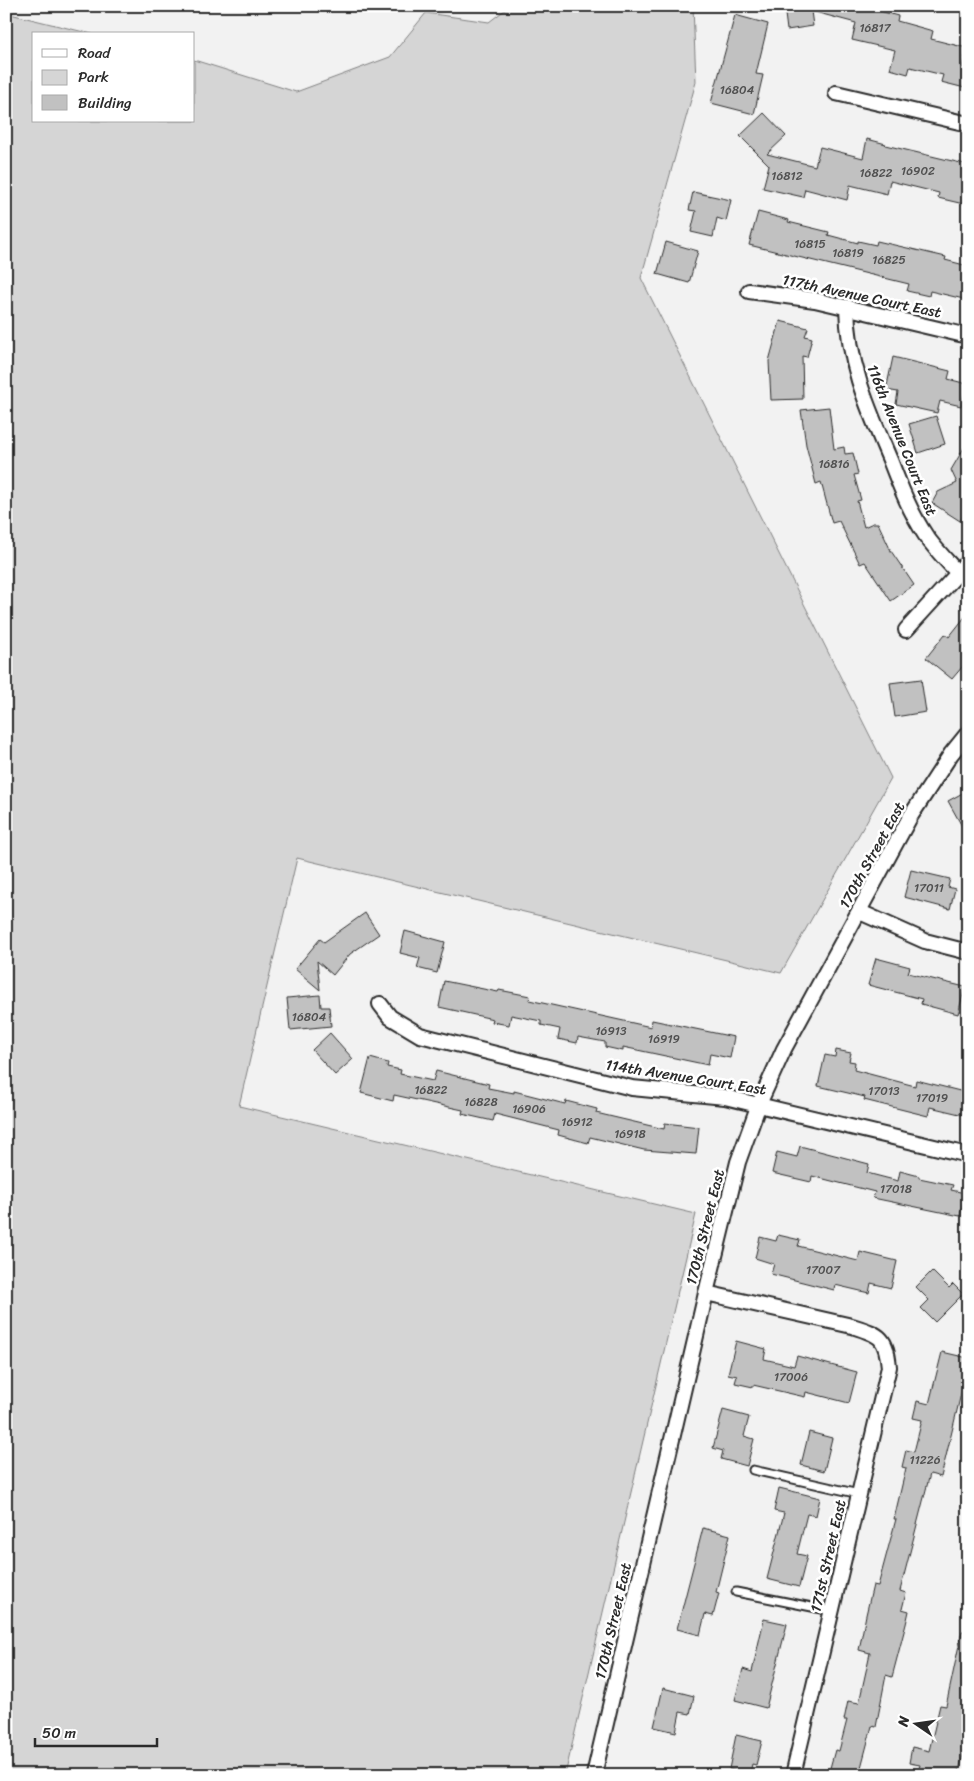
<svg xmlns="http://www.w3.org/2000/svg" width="974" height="1781" viewBox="0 0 974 1781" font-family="Sriracha,sans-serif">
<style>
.green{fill:#d5d5d5;stroke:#808080}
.building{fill:#c1c1c1;stroke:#2b2b2b}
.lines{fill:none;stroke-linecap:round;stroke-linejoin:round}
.lane-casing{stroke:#2b2b2b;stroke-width:11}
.street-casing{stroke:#2b2b2b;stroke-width:18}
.lane{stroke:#fff;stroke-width:7}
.street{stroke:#fff;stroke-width:14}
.labels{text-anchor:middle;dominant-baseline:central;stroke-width:5;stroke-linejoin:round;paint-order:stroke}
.number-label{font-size:12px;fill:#505050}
.street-label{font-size:15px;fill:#2b2b2b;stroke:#fff}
</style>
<rect width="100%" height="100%" fill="#f2f2f2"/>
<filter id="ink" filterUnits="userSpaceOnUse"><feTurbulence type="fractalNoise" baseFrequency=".02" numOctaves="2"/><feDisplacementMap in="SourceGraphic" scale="10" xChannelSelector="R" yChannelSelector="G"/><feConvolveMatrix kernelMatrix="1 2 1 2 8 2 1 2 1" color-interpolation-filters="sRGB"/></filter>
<g filter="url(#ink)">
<polygon class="green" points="510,6 693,6 696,82 641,278 891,778 781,973 297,858 239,1106 696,1214 565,1775 6,1775 6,13 92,34 34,34 34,121 194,121 194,60 296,92 390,57 426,13 489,22"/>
<g class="building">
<polygon points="784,6 861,6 898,16 897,21 933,31 931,39 967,48 962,67 968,69 965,88 941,82 943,75 910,67 908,74 890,69 895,50 852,40 856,23 811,11 813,26 787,30"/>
<polygon points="735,15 768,24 756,74 763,75 754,114 711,103"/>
<polygon points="764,113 786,136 767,154 815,166 820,147 863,158 867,139 886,144 885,145 965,164 964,170 968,171 968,205 938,198 939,193 890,181 887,194 850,185 847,200 805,189 803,197 763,188 769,165 740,136"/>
<polygon points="693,192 731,200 726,221 717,218 713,237 691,232 696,211 689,210"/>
<polygon points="758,212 789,220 788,222 829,232 828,235 858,243 858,241 876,245 877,241 946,257 945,260 968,266 968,300 930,291 929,296 907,291 909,284 749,245"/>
<polygon points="666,242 698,251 689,283 657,274"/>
<polygon points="780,321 808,328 805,336 812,338 807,357 802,356 803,399 771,400 769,361"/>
<polygon points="893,357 950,371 948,379 967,384 961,406 940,401 937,413 896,404 898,392 886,390"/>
<polygon points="829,407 834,449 844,447 845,454 853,453 858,474 854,475 861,500 857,501 864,527 873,523 878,523 891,551 914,585 891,601 865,562 860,564 839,521 832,523 821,482 816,484 806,445 801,410"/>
<polygon points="936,416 945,444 918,453 909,424"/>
<polygon points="968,441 968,509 960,521 932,503 938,492 957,483 951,470"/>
<polygon points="968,613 968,670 963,666 952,679 926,658 945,634 949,637"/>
<polygon points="921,679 926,712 895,717 890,683"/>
<polygon points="968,790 968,837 948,801"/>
<polygon points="911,870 950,879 948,887 955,889 950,909 904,897"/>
<polygon points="365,913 379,934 350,954 333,975 317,961 320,990 295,969 320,939 324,942"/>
<polygon points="405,931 445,942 437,973 417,968 420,958 400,953"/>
<polygon points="876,958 910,967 908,973 965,987 958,1014 921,1004 922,999 868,985"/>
<polygon points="444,981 498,992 499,990 530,996 529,1000 651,1027 652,1020 734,1037 730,1058 710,1054 708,1065 623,1047 623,1051 605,1047 605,1042 578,1037 577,1043 558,1039 560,1029 541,1025 541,1021 511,1015 509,1025 492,1022 493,1019 439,1007"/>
<polygon points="320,995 321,1007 329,1007 331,1026 290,1030 287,998"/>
<polygon points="330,1033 353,1059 335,1075 312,1050"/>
<polygon points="836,1050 851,1053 849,1061 855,1062 854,1070 915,1086 916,1080 968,1093 968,1116 930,1107 928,1116 864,1100 865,1097 818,1086 825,1055 835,1057"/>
<polygon points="370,1058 388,1063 387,1067 401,1070 400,1074 433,1081 436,1071 489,1084 488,1088 514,1093 514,1091 565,1104 566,1101 597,1109 596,1113 664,1129 665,1123 699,1127 696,1154 644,1150 590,1137 588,1143 558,1135 559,1130 495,1114 493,1121 462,1114 463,1110 394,1095 393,1101 361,1093"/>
<polygon points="800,1146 869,1164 867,1173 898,1181 900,1171 919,1176 919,1178 953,1185 951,1190 965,1193 960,1216 873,1198 875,1192 812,1176 811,1182 772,1173 777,1152 797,1157"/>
<polygon points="778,1235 800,1240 798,1246 858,1261 860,1252 897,1261 891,1288 871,1283 869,1293 835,1285 834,1290 771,1274 774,1264 755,1258 760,1237 776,1241"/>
<polygon points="932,1271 949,1288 953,1284 963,1294 935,1322 921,1308 929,1300 916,1287"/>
<polygon points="736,1341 766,1349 764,1359 794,1366 797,1356 857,1372 849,1403 806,1392 805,1397 753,1385 753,1387 735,1383 737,1376 728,1374"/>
<polygon points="942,1352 968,1358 968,1377 965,1377 941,1477 930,1474 900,1591 906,1593 902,1609 909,1611 906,1624 892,1677 886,1675 876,1727 872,1726 859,1775 857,1775 830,1768 835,1750 839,1751 847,1720 844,1720 848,1701 859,1703 870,1653 859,1650 866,1615 873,1585 878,1586 896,1519 894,1519 906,1468 902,1467 906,1450 914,1452 922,1420 913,1418 917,1401 929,1404"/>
<polygon points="723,1410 749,1417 744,1436 754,1439 747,1466 721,1459 723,1451 713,1448"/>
<polygon points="809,1432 832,1438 824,1471 801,1465"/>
<polygon points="779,1488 820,1498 816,1516 807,1514 797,1554 807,1556 799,1587 767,1579 784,1513 774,1511"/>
<polygon points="703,1528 730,1535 716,1592 719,1593 713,1616 705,1614 700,1635 677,1629"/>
<polygon points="764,1619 787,1624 766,1708 735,1700 743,1669 752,1672"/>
<polygon points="962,1631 968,1631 968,1735 958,1775 917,1775 920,1765 909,1763 912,1747 929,1751 940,1705 946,1706"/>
<polygon points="663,1688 694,1696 690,1714 680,1712 676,1732 654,1727"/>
<polygon points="736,1735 762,1741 756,1765 752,1764 750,1773 729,1769"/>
</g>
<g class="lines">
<defs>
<g id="lane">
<polyline points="753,1470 859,1494"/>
<polyline points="736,1592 832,1611"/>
</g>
<g id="street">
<polyline points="836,93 968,124"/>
<polyline points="749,291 815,300 968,336"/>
<path d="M847,307C848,365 868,408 890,460C900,486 910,512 926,536C935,549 947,561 958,573"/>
<polyline points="906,630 968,562"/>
<polyline points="860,912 925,941 968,952"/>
<polyline points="380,1004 390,1017 420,1035 632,1088 725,1097 968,1155"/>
<path d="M706,1293L852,1326C880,1335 886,1336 889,1367L793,1775"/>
<polyline points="594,1775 706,1293 738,1162 759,1104 784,1049 910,817 951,754 968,733"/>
</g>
</defs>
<use href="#lane" class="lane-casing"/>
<use href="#street" class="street-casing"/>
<use href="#lane" class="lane"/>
<use href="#street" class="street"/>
</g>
</g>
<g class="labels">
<g class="number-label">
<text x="875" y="28">16817</text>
<text x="737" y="90">16804</text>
<text x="918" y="171">16902</text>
<text x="876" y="173">16822</text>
<text x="787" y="176">16812</text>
<text x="810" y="244">16815</text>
<text x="848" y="253">16819</text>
<text x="889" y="260">16825</text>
<text x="834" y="464">16816</text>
<text x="929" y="888">17011</text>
<text x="309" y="1017">16804</text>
<text x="611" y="1031">16913</text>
<text x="664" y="1039">16919</text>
<text x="431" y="1090">16822</text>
<text x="884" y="1091">17013</text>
<text x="932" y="1098">17019</text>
<text x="481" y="1102">16828</text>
<text x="529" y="1109">16906</text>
<text x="577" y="1122">16912</text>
<text x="630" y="1134">16918</text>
<text x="896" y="1189">17018</text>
<text x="823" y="1270">17007</text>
<text x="791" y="1377">17006</text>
<text x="925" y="1460">11226</text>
</g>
<g class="street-label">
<text transform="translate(862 296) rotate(12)">117th Avenue Court East</text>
<text transform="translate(902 440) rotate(68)">116th Avenue Court East</text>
<text transform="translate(872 855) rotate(-61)">170th Street East</text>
<text transform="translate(686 1077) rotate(9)">114th Avenue Court East</text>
<text transform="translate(705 1227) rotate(-76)">170th Street East</text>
<text transform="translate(828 1556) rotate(-77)">171st Street East</text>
<text transform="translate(613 1621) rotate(-77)">170th Street East</text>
</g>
</g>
<rect width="974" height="1781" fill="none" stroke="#fff" stroke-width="25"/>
<rect x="12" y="12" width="949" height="1756" fill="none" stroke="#2b2b2b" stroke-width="2" filter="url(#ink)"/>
<rect x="32" y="32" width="162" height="90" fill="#ffffff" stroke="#aaaaaa"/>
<rect x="42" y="49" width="25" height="8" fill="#ffffff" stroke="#aaaaaa"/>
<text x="78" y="58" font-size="15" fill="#2b2b2b">Road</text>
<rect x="42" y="70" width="25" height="15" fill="#d5d5d5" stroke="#aaaaaa"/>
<text x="78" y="82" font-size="15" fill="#2b2b2b">Park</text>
<rect x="42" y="95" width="25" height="15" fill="#c1c1c1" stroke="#aaaaaa"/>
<text x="78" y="108" font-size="15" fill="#2b2b2b">Building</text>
<g transform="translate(916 1724) rotate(283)" stroke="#ffffff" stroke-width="4" paint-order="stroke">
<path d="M0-4L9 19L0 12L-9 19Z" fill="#2b2b2b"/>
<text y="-8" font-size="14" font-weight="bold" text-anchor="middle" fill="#2b2b2b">N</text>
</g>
<path d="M35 1738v8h122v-8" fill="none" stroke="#2b2b2b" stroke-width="2.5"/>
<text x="42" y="1738" font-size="15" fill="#2b2b2b" stroke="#ffffff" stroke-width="4" paint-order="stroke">50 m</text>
</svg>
